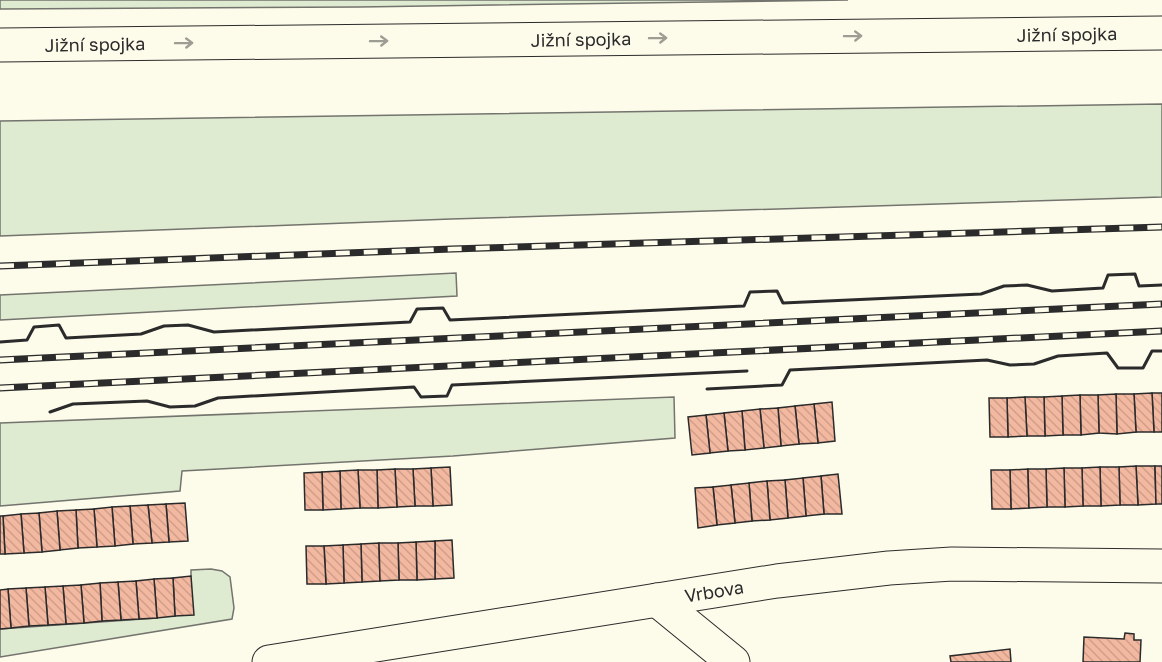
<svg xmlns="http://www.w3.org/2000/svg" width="1162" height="662" viewBox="0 0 1162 662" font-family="'Golos Text',sans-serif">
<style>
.green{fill:#deebd1;stroke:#74746e;stroke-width:1.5}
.building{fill:url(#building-back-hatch);stroke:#2b2b2b;stroke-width:1.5}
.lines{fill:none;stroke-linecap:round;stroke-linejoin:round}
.minor-casing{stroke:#2b2b2b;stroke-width:35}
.secondary-casing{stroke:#2b2b2b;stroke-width:35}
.trunk-casing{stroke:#2b2b2b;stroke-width:35}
.minor{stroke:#fdfbea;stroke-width:33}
.secondary{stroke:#fdfbea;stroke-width:33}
.trunk{stroke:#fdfbea;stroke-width:33}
.rail-casing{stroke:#2b2b2b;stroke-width:7}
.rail{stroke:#fdfbea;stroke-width:4.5;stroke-dasharray:14;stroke-linecap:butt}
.wall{stroke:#2b2b2b;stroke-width:3}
.oneway{stroke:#9e9d94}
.labels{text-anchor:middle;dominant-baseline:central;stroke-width:4.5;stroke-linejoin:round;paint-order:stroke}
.street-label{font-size:18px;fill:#2b2b2b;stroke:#fdfbea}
</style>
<defs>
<pattern id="building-back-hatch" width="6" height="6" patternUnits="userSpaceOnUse" patternTransform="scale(1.5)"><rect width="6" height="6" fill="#f2b8a0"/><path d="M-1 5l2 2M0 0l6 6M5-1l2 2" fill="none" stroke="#d09e8a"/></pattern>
</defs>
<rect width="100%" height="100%" fill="#fdfbea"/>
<g class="green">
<polygon points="0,0 848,0 359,7 0,9"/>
<polygon points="1162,104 1162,197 451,219 0,236 0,121"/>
<polygon points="456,273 457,296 0,320 0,295"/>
<polygon points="674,397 675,438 453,456 182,471 180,491 0,506 0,423"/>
<polygon points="211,569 222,571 230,577 234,608 232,619 0,657 0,629 157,618 191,576 191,570"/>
</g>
<g class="building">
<polygon points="1152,393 1162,393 1162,432 1154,432"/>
<polygon points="1152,393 1154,432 1136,432 1134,394"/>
<polygon points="1116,394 1134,394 1136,432 1117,434"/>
<polygon points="1116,394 1117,434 1099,433 1098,395"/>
<polygon points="1080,395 1098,395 1099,433 1081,435"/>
<polygon points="1080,395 1081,435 1063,435 1062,396"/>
<polygon points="1062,396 1063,435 1045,436 1044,397"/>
<polygon points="1025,397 1044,397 1045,436 1027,436"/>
<polygon points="1025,397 1027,436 1008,437 1007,398"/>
<polygon points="989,398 1007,398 1008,437 990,437"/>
<polygon points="832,402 835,441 818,443 814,404"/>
<polygon points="814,404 818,443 799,444 795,406"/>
<polygon points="795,406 799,444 781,446 778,408"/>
<polygon points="778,408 781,446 764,448 760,409"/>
<polygon points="760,409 764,448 745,450 742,411"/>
<polygon points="742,411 745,450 728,451 724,413"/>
<polygon points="724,413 728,451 710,453 706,415"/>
<polygon points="706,415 710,453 692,455 688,417"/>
<polygon points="1136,466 1155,466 1156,504 1138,505"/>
<polygon points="1136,466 1138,505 1120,505 1119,467"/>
<polygon points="1155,466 1162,466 1162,504 1156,504"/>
<polygon points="450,467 452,505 433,506 431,468"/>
<polygon points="1100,467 1119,467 1120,505 1101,506"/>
<polygon points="1100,467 1101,506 1083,506 1082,468"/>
<polygon points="431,468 433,506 415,506 413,469"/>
<polygon points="1064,468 1082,468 1083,506 1065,507"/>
<polygon points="1064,468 1065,507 1047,507 1046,469"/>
<polygon points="395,469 413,469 415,506 397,507"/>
<polygon points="395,469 397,507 378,508 377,470"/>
<polygon points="1028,469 1029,508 1011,509 1010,470"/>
<polygon points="1028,469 1046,469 1047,507 1029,508"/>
<polygon points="358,470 377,470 378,508 360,508"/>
<polygon points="358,470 360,508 341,509 340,471"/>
<polygon points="991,470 1010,470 1011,509 992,509"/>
<polygon points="340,471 341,509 323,510 322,472"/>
<polygon points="322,472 323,510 305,510 304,473"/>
<polygon points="838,474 842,514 824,514 821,476"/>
<polygon points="821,476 824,514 806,516 803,478"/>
<polygon points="803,478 806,516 788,518 785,480"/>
<polygon points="785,480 788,518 770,520 767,481"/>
<polygon points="767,481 770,520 752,521 749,483"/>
<polygon points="749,483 752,521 735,523 731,485"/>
<polygon points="731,485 735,523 717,525 713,487"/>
<polygon points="713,487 717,525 698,528 695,488"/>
<polygon points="185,503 188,541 169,542 166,504"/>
<polygon points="166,504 169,542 152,543 148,505"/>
<polygon points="148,505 152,543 133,544 130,506"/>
<polygon points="130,506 133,544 115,546 112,507"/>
<polygon points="112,507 115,546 97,547 94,509"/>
<polygon points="94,509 97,547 78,548 76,510"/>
<polygon points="76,510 78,548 60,550 57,511"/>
<polygon points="57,511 60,550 42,552 39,513"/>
<polygon points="39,513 42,552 24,553 21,514"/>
<polygon points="21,514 24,553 5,554 3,516"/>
<polygon points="0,516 3,516 5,554 0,554"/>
<polygon points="452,540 454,578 435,579 435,541"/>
<polygon points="435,541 435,579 417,580 416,542"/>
<polygon points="416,542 417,580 399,580 398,543"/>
<polygon points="379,543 380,581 362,582 361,544"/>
<polygon points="379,543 398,543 399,580 380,581"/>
<polygon points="361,544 362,582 344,583 343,545"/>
<polygon points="343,545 344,583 326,584 324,546"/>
<polygon points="306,546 324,546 326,584 307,584"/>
<polygon points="191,576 194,615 175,616 173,578"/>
<polygon points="173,578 175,616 157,618 154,579"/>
<polygon points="154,579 157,618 139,619 136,581"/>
<polygon points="136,581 139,619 121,620 118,582"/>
<polygon points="118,582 121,620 102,621 100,583"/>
<polygon points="100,583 102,621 84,623 81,585"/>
<polygon points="81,585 84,623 66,624 63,586"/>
<polygon points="63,586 66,624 48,625 45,587"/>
<polygon points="45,587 48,625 29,626 26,588"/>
<polygon points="26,588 29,626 11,628 8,589"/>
<polygon points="8,589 11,628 0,629 0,590"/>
<polygon points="1125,633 1134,634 1134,640 1141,640 1140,662 1083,662 1084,637 1124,639"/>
<polygon points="1010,649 1011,662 951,662 950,656"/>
</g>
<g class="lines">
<defs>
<polyline id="minor" points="657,600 733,662"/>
<polyline id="secondary" points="269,662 777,581 889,568 952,564 1162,566"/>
<polyline id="trunk" points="0,45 1162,33"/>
</defs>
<use href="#minor" class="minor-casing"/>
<use href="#secondary" class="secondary-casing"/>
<use href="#trunk" class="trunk-casing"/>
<use href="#minor" class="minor"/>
<use href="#secondary" class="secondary"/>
<use href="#trunk" class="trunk"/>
<defs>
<g id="rail">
<polyline points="0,266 452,249 1162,227"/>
<polyline points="0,360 1162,304"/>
<polyline points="0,388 1162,331"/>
</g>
</defs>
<use href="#rail" class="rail-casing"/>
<use href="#rail" class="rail"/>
<g class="wall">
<polyline points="0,342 27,340 34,327 59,325 66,338 141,334 164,326 188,325 214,332 410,322 417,309 443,308 450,320 744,306 750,292 777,291 783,303 981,294 1004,286 1027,285 1052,291 1103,288 1108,275 1135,274 1139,286 1162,285"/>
<polyline points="707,389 782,385 790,370 987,360 1010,365 1034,364 1058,356 1107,353 1118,368 1143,368 1152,351 1162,351"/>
<polyline points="50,412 73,404 147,401 170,407 195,406 218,398 414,387 421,397 447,396 452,385 747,371"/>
</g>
</g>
<defs><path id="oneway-shaft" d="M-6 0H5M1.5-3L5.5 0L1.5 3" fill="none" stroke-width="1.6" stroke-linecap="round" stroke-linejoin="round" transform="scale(1.5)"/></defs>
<g class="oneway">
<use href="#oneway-shaft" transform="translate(853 36) rotate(-1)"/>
<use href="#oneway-shaft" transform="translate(658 38) rotate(-1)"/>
<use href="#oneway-shaft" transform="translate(379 41) rotate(-1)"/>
<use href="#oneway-shaft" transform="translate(184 43) rotate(-1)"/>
</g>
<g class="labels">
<g class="street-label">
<text transform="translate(1067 34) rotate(-1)">Jižní spojka</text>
<text transform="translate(581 39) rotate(-1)">Jižní spojka</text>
<text transform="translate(95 44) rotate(-1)">Jižní spojka</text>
<text transform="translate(714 591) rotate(-9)">Vrbova</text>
</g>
</g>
</svg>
